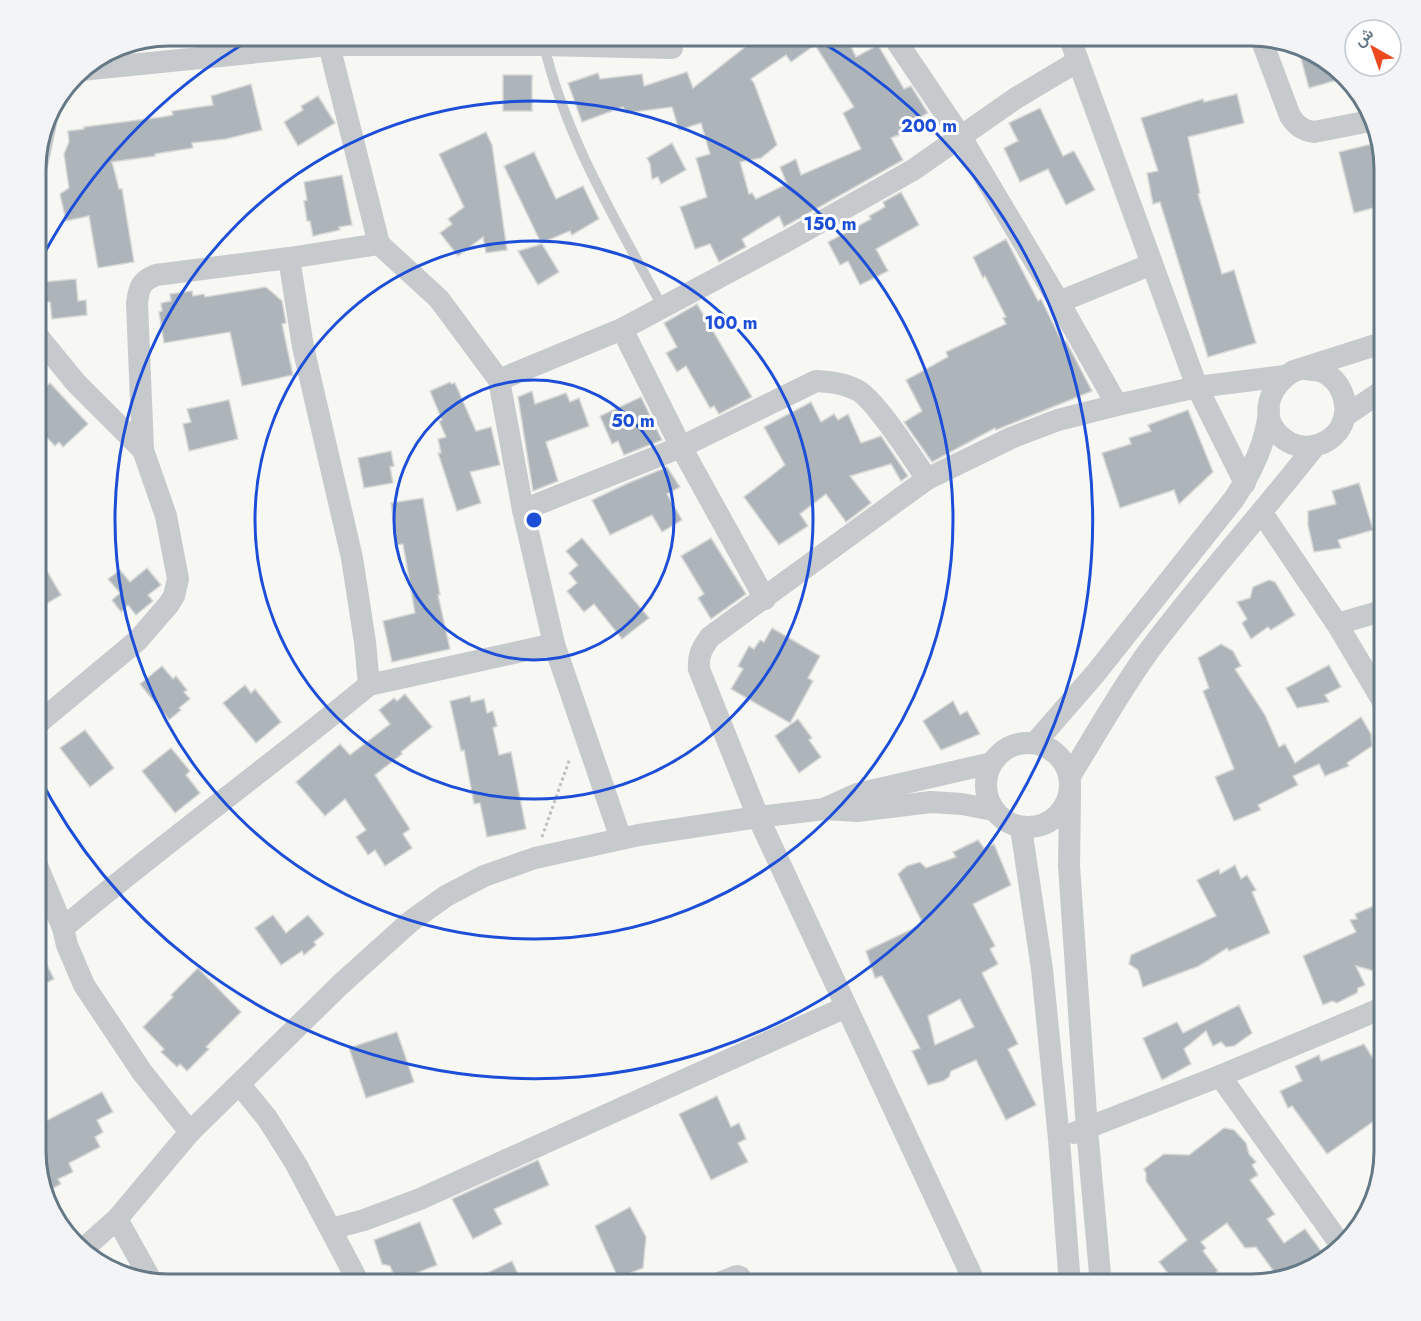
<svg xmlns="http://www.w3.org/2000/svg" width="1421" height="1321" viewBox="0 0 1421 1321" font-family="Jost,Vazirmatn,sans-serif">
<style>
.building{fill:#adb5bb;stroke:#d8d8d6;stroke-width:1.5;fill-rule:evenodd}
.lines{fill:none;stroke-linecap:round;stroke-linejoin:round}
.path{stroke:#bdc0c2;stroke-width:3;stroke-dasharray:3 3;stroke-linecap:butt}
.lane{stroke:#c6cacd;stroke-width:10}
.street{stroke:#c6cacd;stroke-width:22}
.ring{fill:none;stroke:#1d4ed8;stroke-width:3}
.rim{fill:none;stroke:#647886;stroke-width:3}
.centre{fill:#1d4ed8;stroke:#fff;stroke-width:3}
.ring-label{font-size:18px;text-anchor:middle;font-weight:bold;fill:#1d4ed8;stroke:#fff;stroke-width:6;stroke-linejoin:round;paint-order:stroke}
</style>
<rect width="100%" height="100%" fill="#f7f7f3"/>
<g class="building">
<path d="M756,36H846L856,57L878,45L904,89L911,86L928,113L906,125L909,131L891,138L903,160L784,227L779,216L742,239L746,247L719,262L710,244L695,249L680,207L707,197L696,158L710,154L701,123L679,130L672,107L626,113L623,107L582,122L568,83L598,73L600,79L642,74L644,86L687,72L693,88L745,47L744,45ZM815,45L854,107L843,113L861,149L801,175L796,159L780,167L787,184L756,199L752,193L749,194L740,162L761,158L777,145L754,83L751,79L786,55L791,62Z"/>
<polygon points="1313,52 1346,75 1348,77 1309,88 1300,55"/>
<rect x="503" y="75" width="29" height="36"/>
<polygon points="251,84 262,130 226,139 192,143 193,148 155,154 155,156 112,162 119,189 122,189 134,262 98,268 89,216 66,221 60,194 69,188 64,154 69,142 68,131 84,129 84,127 162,117 173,115 172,111 213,105 211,96"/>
<polygon points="1237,94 1244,123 1188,137 1200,193 1198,194 1222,274 1234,270 1256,343 1208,357 1160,202 1153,204 1147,173 1158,171 1141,118 1203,99 1204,102"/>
<polygon points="318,96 335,123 298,146 284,122 303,110 301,106"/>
<polygon points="1040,108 1063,156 1074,151 1095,190 1066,205 1048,169 1020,182 1004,148 1018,141 1009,123"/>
<polygon points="486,132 492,145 507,250 486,253 483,237 458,256 440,233 452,224 448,219 464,207 439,154"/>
<polygon points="1380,142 1385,161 1385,205 1354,213 1339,152"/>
<polygon points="672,143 686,170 661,184 658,177 652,179 650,164 647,158"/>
<polygon points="534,152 556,199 583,186 599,219 572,235 570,231 541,243 504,166"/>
<polygon points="342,175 352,225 339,227 340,230 313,236 310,221 307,221 304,201 307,200 304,182"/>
<polygon points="901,192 919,225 876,249 888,271 860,285 848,261 840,265 828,242 871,219 869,216 885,207 883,202"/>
<polygon points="1006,239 1038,301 1041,299 1062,342 1066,341 1092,391 996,430 995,428 932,462 904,422 922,411 906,380 948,357 946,352 1006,324 1003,318 1006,317 985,276 983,278 973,257"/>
<polygon points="542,244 559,272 538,285 518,251"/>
<polygon points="76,279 78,301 86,300 87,315 52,319 50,302 44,302 43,282"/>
<polygon points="266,287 282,301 286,323 282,324 293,375 242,386 230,332 164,343 159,312 162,311 161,303 171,301 170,294 192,291 193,296 204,294 205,297"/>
<polygon points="697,304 752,397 719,414 714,406 710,408 686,366 677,372 666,353 677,347 664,323"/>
<polygon points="450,382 451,384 455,383 476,431 491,427 500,465 470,472 481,503 457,511 438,453 441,453 438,439 446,437 439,421 442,420 430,391"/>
<polygon points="50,383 88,424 63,447 59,442 55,446 36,426 36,395"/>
<polygon points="532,391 535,404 566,393 570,402 579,398 589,426 546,442 558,481 533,491 518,397"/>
<polygon points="641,397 662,440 624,455 618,441 612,444 600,416"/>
<polygon points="229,400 238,439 189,451 183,424 191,422 187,409"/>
<polygon points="811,402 821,422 834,414 838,420 848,414 861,443 881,436 908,476 901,481 891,464 850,476 871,503 846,522 826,494 800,514 808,526 779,545 744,497 785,465 764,427"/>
<polygon points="1188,410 1213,472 1179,504 1174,490 1120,508 1102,453 1131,444 1129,438 1151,431 1148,425"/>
<polygon points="391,451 394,466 390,467 393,483 364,488 358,458"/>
<polygon points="667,467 680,487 667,494 682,520 662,532 652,515 610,535 592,500 626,484"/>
<polygon points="1359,483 1373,530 1338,540 1341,548 1314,552 1308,525 1308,511 1336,504 1332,491"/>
<polygon points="423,498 440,595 438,595 450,649 392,662 383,621 415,613 403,544 397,545 391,503"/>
<polygon points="582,538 649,618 622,639 594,604 584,612 567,591 577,583 569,573 578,565 566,551"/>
<polygon points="711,538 746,594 711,619 698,598 704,594 681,556"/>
<polygon points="147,568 161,585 148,595 153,601 136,615 128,605 121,612 112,600 120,593 108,579 120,570 130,582"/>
<polygon points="47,571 61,595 36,610 36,577"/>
<polygon points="1269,580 1275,582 1295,615 1271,630 1268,627 1251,639 1242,623 1247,619 1237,602 1250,598 1253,587"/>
<polygon points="772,628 820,656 808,678 813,681 790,723 731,689 743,669 738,666 749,646 754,649 760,640 764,642"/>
<polygon points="1221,644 1233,651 1241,666 1235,669 1265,715 1279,747 1285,744 1295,763 1361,717 1371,734 1372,746 1347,763 1349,766 1325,776 1319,764 1293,776 1298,785 1258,805 1261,810 1234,821 1215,777 1234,769 1203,691 1209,688 1198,658"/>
<polygon points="1329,665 1341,687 1325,695 1329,702 1297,708 1286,688"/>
<polygon points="162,666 173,679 176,676 187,690 184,692 190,699 179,708 181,710 169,720 140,684"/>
<polygon points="245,685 251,693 255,689 281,722 256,743 223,703"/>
<polygon points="405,694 432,727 401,752 402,754 375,775 410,829 403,834 412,848 385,866 375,850 368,855 356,837 366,830 345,799 325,816 296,782 340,744 350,755 390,724 379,710 394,698 397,701"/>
<polygon points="470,696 471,702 484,699 487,713 493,711 497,726 493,728 499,755 511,752 526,829 487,837 480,803 474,804 464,750 461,751 450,701"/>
<polygon points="953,701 960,715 967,711 980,734 941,750 923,721"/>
<polygon points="798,719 812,738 809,740 821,757 799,773 775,736"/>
<polygon points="85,730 114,768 90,787 60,748"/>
<polygon points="171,748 190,771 186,775 200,793 175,813 142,771"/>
<path d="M978,840L984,848L994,844L1011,885L973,904L995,946L990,949L998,964L982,973L1018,1044L1008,1049L1036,1105L1006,1120L976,1060L951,1071L949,1077L943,1081L928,1085L912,1051L920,1048L882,976L875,978L866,951L923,924L898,874L907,866L920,862L926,868L956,857L953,852ZM960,999L974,1027L935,1045L928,1016Z"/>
<polygon points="1235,865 1241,879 1247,875 1256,890 1252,892 1270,933 1229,951 1227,948 1199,966 1143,987 1138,970 1129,964 1131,955 1216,916 1197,880 1219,869 1220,874"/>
<polygon points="1385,901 1385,974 1356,966 1365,985 1358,988 1357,993 1337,1003 1332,1001 1323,1005 1303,956 1356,932 1350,920 1357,919 1355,914"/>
<polygon points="273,915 286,933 308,915 324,934 314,942 316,945 304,955 302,951 281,965 255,928"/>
<polygon points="36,944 54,979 36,988"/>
<polygon points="198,968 241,1012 206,1047 209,1049 187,1071 180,1064 177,1067 161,1052 164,1049 143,1027 173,997 171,995"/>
<polygon points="1239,1005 1252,1033 1234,1046 1226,1047 1221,1042 1213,1046 1206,1031 1184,1049 1191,1064 1162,1080 1143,1038 1177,1022 1183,1033"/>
<polygon points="397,1032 414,1082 366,1098 349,1048"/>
<polygon points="1364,1044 1383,1074 1377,1078 1385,1089 1385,1137 1374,1121 1327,1154 1292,1106 1288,1108 1280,1091 1302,1081 1295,1066 1319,1055 1321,1061"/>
<polygon points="102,1092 113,1112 97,1120 103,1132 95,1137 100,1147 69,1163 73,1172 58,1179 61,1184 44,1193 36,1160 36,1126"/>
<polygon points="717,1096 731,1127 739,1123 746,1139 738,1143 748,1162 711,1180 679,1114"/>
<polygon points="1224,1128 1234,1130 1246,1143 1249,1154 1256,1162 1252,1165 1258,1175 1250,1180 1275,1214 1267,1219 1284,1243 1305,1229 1327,1259 1303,1275 1280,1280 1256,1247 1245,1248 1227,1223 1201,1242 1206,1248 1203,1251 1218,1271 1216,1272 1226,1285 1159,1285 1170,1276 1159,1262 1187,1240 1146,1181 1146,1173 1144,1169 1164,1154 1189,1155"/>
<polygon points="538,1160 549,1185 494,1209 502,1224 473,1239 452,1199"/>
<polygon points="630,1207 646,1237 643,1268 618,1278 595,1226"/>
<polygon points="420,1222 437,1265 396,1281 390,1266 382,1264 374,1240"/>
<polygon points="512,1261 523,1285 462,1285"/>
</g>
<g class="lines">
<polyline class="path" points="542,837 570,758"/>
<path class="lane" d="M544,45C566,139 617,222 662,306"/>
<g class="street">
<polyline points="893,36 961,137 1059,302 1117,405"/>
<polyline points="1069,36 1197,387 1245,483"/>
<path d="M1260,36L1290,116C1297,126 1302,130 1314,132L1375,120"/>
<polyline points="329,45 379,244 439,299 499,380 523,510 554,644 621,839"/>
<polyline points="81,70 329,45 544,45 672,48"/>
<polyline points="36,170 46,123"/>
<polyline points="1059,302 1152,264"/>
<polyline points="622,329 681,447 765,599"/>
<polyline points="36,334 76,383 143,450"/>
<path d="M1305,369C1310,370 1318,370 1323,372C1340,380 1349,401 1344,419C1337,444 1305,455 1284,439C1257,420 1268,385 1294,371L1385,342"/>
<polyline points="499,380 622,329 785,242 913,170 1016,98 1078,61"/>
<polyline points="1345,416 1385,389"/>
<path d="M523,510L681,447L816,381C831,382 843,383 857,390C876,400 913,459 927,479"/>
<polyline points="1262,513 1337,624 1385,705"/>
<polyline points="1337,624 1385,610"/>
<polyline points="369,685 554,644"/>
<path d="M36,725L138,640L169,604L174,596L178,579L166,516L143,450L137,303C139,287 141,281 156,275L289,258L379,244"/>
<circle cx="1028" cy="785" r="42"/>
<path d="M1035,743L1095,674L1234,499C1252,472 1266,443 1269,411"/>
<path d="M1070,776C1096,734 1120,691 1148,652C1201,581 1260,516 1315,446"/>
<polyline points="1070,792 1069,866 1087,1129 1101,1285"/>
<polyline points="826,808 857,794 992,763"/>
<polyline points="1021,828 1042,969 1059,1139 1070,1285"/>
<polyline points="36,863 63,928 67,945 84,985 142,1072 190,1132"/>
<path d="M63,928C163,844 268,768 369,685L365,642L352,558L303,347L289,258"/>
<polyline points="1220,1076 1343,1248"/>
<polyline points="240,1085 267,1118 296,1164 360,1285"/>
<polyline points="1074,1133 1220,1076 1385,1007"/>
<polyline points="117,1219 152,1282"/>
<polyline points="331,1229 364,1220 420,1199 846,1007"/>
<polyline points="82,1250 117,1219 190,1132 341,984 411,921 446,896 484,876 535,858 639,835 758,817 825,809 857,811 931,802 962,804 993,810"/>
<polyline points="714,1285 737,1276 740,1277 745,1285"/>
<path d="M976,1285L758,817L699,669C698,655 702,648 710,637L927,479L1011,438L1058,420L1117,405L1197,387L1285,376"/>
</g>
</g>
<g class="ring">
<circle cx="534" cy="520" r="140"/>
<circle cx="534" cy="520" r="279"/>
<circle cx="534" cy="520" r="419"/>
<path d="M37 267A558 558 0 0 1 255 37M813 37A558 558 0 1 1 37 773"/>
</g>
<path d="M0 0H1421V1321H0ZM169 46H1251A123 123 0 0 1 1374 169V1151A123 123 0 0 1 1251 1274H169A123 123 0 0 1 46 1151V169A123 123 0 0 1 169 46Z" fill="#f3f4f5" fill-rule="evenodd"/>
<path class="rim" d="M169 46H1251A123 123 0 0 1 1374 169V1151A123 123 0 0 1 1251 1274H169A123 123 0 0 1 46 1151V169A123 123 0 0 1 169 46Z"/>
<circle cx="534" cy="520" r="9" class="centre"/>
<g class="ring-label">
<text x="929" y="132">200 m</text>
<text x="830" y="230">150 m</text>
<text x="731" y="329">100 m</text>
<text x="633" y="427">50 m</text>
</g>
<g transform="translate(1373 48) rotate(320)"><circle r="28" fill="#ffffff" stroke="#c1c9cf" stroke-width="1.5"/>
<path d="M0-4.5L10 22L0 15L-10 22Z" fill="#ec491e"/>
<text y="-9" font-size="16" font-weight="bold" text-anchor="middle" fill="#647886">ش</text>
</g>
</svg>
